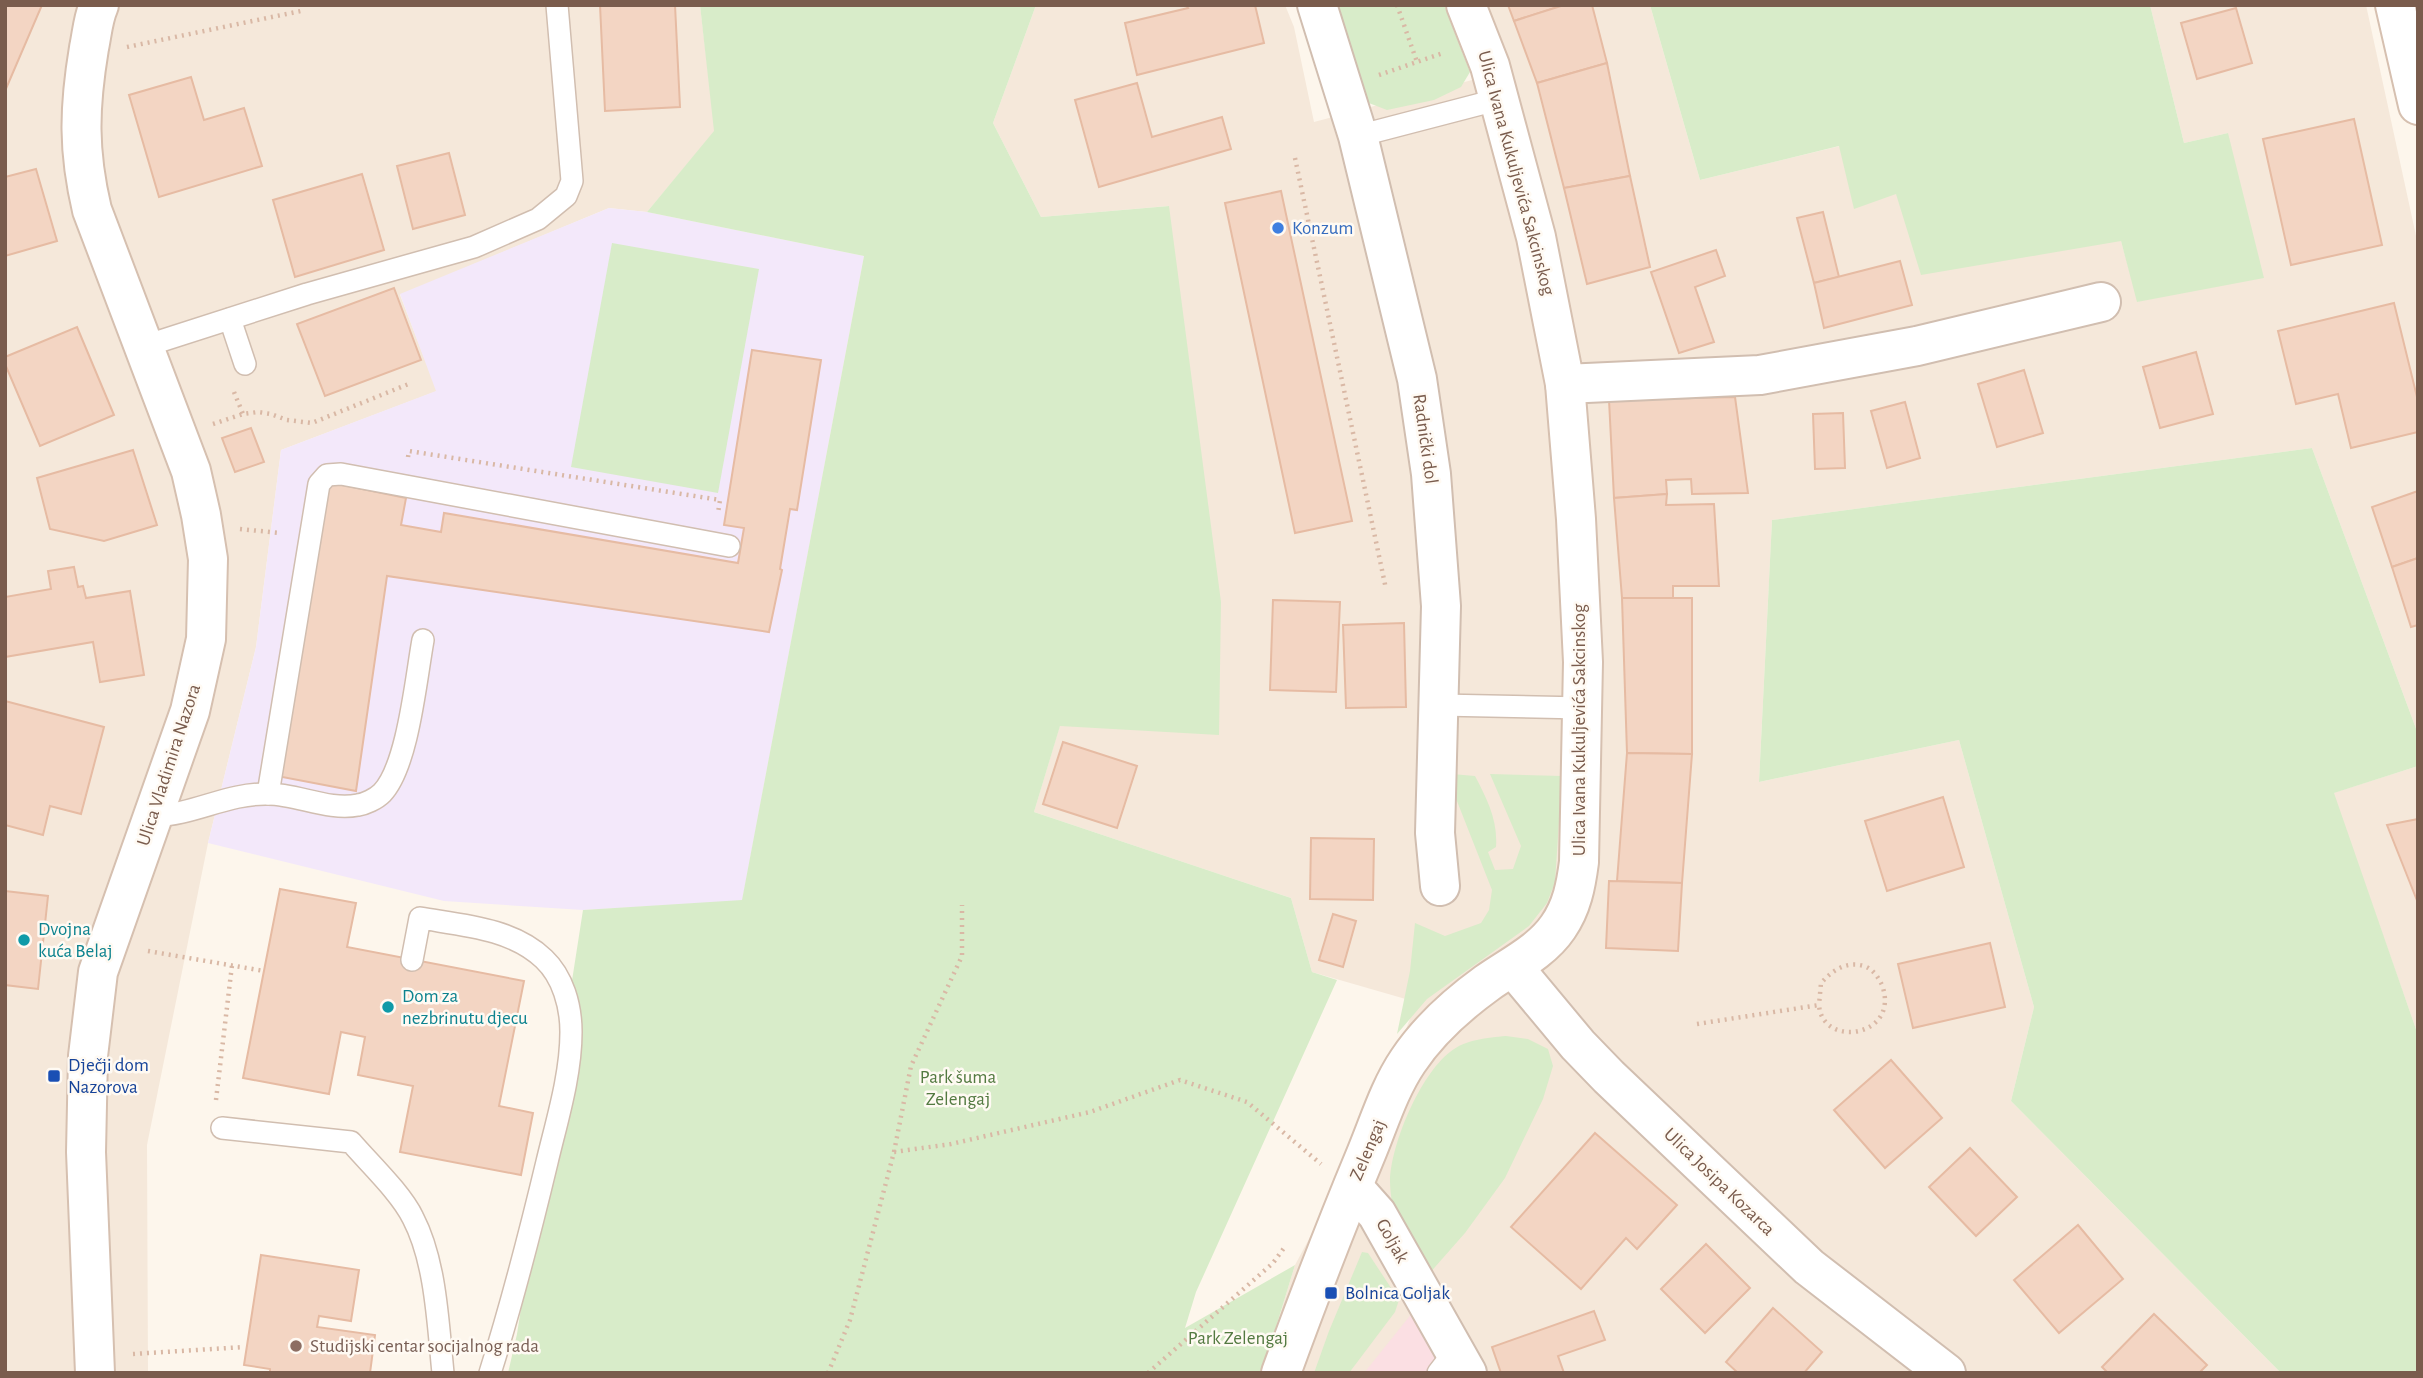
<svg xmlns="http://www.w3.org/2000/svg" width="2423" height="1378" viewBox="0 0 2423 1378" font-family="'Alegreya Sans',sans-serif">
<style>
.residential{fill:#f5e8da}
.education{fill:#f3e8fa}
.medical{fill:#fbdfe3}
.green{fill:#d8ecc9}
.building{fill:#f3d5c3;stroke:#e6bba3;stroke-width:2}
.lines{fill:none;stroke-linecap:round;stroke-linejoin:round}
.lane-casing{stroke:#d1beb0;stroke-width:24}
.street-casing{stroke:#d1beb0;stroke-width:42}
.secondary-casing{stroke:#d6c0b0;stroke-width:42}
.path{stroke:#d9b8a5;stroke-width:4.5;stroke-dasharray:2 5;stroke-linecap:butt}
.lane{stroke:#fff;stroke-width:21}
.street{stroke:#fff;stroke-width:38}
.secondary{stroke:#fff;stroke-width:38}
.shop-dot{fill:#3f7fe0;stroke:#fffaf3;stroke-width:2.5}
.culture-dot{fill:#0f9aa8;stroke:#fffaf3;stroke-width:2.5}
.transit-dot{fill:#1a4fb4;stroke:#fffaf3;stroke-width:2.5}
.education-dot{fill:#8d6e63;stroke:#fffaf3;stroke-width:2.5}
.labels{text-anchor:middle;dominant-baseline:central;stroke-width:5;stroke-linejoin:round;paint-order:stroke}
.street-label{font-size:19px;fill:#7a5c4d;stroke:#fffaf3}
.shop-label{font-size:19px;fill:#366cbe;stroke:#fffaf3;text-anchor:start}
.culture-label{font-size:19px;fill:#0d838f;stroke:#fffaf3;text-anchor:start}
.transit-label{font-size:19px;fill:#164399;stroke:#fffaf3;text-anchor:start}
.park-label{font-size:19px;fill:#537a41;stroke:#fffaf3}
.education-label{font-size:19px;fill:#785e54;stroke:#fffaf3;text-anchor:start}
</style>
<rect width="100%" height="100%" fill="#fdf6ec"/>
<g class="residential">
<polygon points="5,5 700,5 715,131 647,212 609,208 400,295 437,391 281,450 256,647 208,843 147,1145 148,1373 5,1373"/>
<polygon points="1036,5 1285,5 1294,27 1314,122 1506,71 1480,5 1650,5 1700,180 1840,146 1896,193 2121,241 2138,302 2228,133 2184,143 2150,5 2366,5 2418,245 2418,734 2312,448 1772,520 1759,782 1959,740 2034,1007 2011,1101 2281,1373 1262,1373 1295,1265 1373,1120 1416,1002 1312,972 1291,898 1034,812 1060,725 1219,734 1168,206 1041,217 993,123"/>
<polygon points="2418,766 2418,1035 2333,793"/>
</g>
<polygon class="education" points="609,208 647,212 864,256 742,901 583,910 444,901 208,843 256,647 281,450 436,391 400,294"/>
<polygon class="medical" points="1413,1312 1450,1373 1364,1373"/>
<g class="green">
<polygon points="700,5 1036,5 993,123 1041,217 1169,206 1221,602 1219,735 1060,726 1034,812 1291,898 1312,972 1337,980 1196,1292 1185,1328 1295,1265 1262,1373 508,1373 517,1334 583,910 742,900 864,256 647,212 714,131"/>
<polygon points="1327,5 1444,5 1470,72 1461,87 1434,100 1387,110 1361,100"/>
<polygon points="1650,5 2150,5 2184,143 2228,133 2264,278 2137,302 2121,241 1921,275 1896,194 1854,209 1839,146 1700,180"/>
<polygon points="612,243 759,269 718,493 571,467"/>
<polygon points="2312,448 2418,734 2418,766 2334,793 2418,1035 2418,1373 2281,1373 2011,1101 2034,1007 1959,740 1759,782 1772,520"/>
<path d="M1452,774L1475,776C1487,799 1498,820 1496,847L1488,852L1495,870L1513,869L1521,846L1490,774L1562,776L1555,882L1547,903L1529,926L1427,999L1397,1034L1410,971L1415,923L1445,936L1481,923L1489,910L1492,890L1453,791Z"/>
<path d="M1506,1036L1528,1039L1548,1049L1553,1066L1543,1099L1505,1178L1465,1233L1428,1275C1419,1256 1395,1221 1392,1203C1391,1196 1390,1188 1390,1181C1391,1144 1420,1075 1450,1052C1466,1039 1487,1038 1506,1036Z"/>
<polygon points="1362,1252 1368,1253 1399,1300 1395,1312 1349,1373 1314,1373 1329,1331"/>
</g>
<g class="building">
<polygon points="5,5 42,5 5,91"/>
<polygon points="600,5 675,5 680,107 605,111"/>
<polygon points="1186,5 1255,5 1264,43 1137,75 1125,23 1188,8"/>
<polygon points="1508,5 1564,5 1514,21"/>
<polygon points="1564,5 1592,5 1607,63 1537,83 1514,21"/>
<polygon points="2236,8 2252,63 2197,79 2181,23"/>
<polygon points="1607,63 1630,176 1564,188 1537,83"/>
<polygon points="191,77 204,120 244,108 262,166 159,197 129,95"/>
<polygon points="1137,83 1152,137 1222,117 1231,149 1099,187 1075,100"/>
<polygon points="2354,119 2382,245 2291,265 2263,139"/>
<polygon points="449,153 465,215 413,229 397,166"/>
<polygon points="36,169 57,241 5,256 5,177"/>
<polygon points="362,174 384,250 295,277 273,200"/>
<polygon points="1630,176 1650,267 1587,284 1564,188"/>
<polygon points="1281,191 1352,521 1295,533 1225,203"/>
<polygon points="1823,212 1839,277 1814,283 1797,218"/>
<polygon points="1716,250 1725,276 1695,287 1714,342 1679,353 1651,272"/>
<polygon points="1900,261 1912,305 1824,328 1814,283"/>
<polygon points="394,288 421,360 325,396 297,324"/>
<polygon points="2394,303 2418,401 2418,432 2351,448 2338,394 2296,404 2278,331"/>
<polygon points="77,327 114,415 40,446 5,364 5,357"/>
<polygon points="752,350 821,360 797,510 790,509 780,569 782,570 769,632 387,576 356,791 277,776 328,482 406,498 401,525 441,532 444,513 738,563 744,528 724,525"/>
<polygon points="2196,352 2213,414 2160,428 2143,367"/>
<polygon points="2024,370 2043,433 1997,447 1978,384"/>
<polygon points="1735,397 1748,493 1692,494 1691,479 1666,480 1667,494 1614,498 1609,400"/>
<polygon points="1905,402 1920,458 1887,468 1871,411"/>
<polygon points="1843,413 1845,468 1815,469 1813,414"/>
<polygon points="251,428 264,462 235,472 222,438"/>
<polygon points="133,450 157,525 104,541 50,529 37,478"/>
<polygon points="2418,491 2418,558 2392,567 2372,507"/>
<polygon points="1667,494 1666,505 1714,504 1719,586 1673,586 1673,599 1622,598 1614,498"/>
<polygon points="2418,558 2418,625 2411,627 2392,567"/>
<polygon points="74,567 78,587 83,586 86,598 130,591 144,675 100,682 93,642 5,657 5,597 51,589 48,571"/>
<polygon points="1622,598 1692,598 1692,754 1627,753"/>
<polygon points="1273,600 1340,602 1336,692 1270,690"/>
<polygon points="1404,623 1406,707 1346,708 1343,625"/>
<polygon points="5,701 104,727 81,814 50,806 43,835 5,825"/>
<polygon points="1063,742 1137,766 1117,828 1043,804"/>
<polygon points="1627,753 1692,754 1682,883 1617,881"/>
<polygon points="1943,797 1964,867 1887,891 1865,821"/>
<polygon points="2418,819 2418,903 2387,825"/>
<polygon points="1311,838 1374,839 1373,900 1310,899"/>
<polygon points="1609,881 1682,883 1678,951 1606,948"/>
<polygon points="280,889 356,903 347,947 524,981 499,1106 533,1113 521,1175 400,1152 413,1086 358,1075 365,1037 341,1032 329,1094 243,1078"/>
<polygon points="5,891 48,896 38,989 5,985"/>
<polygon points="1333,914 1356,921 1343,967 1319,960"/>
<polygon points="1990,943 2005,1007 1913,1028 1898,964"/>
<polygon points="1891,1060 1942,1118 1885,1168 1834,1110"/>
<polygon points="1595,1133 1677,1205 1637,1249 1626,1238 1581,1289 1511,1227"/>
<polygon points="1970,1148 2017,1197 1976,1236 1929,1187"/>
<polygon points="2078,1225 2123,1279 2059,1333 2014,1280"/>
<polygon points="1706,1244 1750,1288 1705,1333 1661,1289"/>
<polygon points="261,1255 359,1270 351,1321 319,1316 317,1327 375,1335 370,1373 270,1373 270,1369 244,1365"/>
<polygon points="1773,1308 1822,1352 1804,1373 1738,1373 1726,1362"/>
<polygon points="1594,1311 1605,1340 1558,1356 1564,1373 1501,1373 1492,1347"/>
<polygon points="2154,1314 2207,1365 2199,1373 2108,1373 2102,1367"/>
</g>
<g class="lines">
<defs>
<g id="lane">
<polyline points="1358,136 1500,99"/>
<polyline points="230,319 245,364"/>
<polyline points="145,346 307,294 474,247 538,219 566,196 572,181 557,5"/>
<polyline points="1440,705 1583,708"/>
<polyline points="268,794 319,484 327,475 341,474 729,546"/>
<path d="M153,816C194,815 227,793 268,794C297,794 329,811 358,805C365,804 376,799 382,793C408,766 416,678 423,640"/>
<path d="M412,960L420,918C461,925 512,928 544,959C563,977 571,1006 571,1032C571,1075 557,1120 547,1162C530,1233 512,1303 490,1373"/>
<path d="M222,1128L351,1142C369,1163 401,1193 413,1218C436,1262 438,1324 443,1373"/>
<polyline points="1438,1373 1455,1351"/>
</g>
<g id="street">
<polyline points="1317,5 1358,136 1417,379 1431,474 1441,606 1435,833 1440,886"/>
<polyline points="1565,384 1760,375 1917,346 2101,302"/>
<polyline points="1513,967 1578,1045 1609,1077 1809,1267 1946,1373"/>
<polyline points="1353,1187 1377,1214 1467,1373"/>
</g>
<g id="secondary">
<polyline points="2395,5 2418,105"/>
<path d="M95,1373L86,1152L88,1056L98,972L190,711L206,639L208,559L201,515L191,471L92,210C78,151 79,108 89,48C92,34 93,18 99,5"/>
<path d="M1281,1373C1308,1299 1336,1226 1366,1154C1379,1123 1389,1089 1408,1061C1428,1031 1458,1004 1487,983C1511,966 1541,952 1558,927C1572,907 1576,885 1579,862L1583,662L1576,519L1565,384L1536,237L1490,66L1466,5"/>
</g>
</defs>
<use href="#lane" class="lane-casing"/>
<use href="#street" class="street-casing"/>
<use href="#secondary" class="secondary-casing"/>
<g class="path">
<polyline points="1397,5 1417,62"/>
<polyline points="127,47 301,11"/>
<polyline points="1379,75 1443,53"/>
<polyline points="1295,158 1386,589"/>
<polyline points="234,392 243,414"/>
<polyline points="213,424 243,414 258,412 271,414 287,420 312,423 411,383"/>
<polyline points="408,457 409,451 720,500 718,513"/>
<polyline points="240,529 280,533"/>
<polyline points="148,951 264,971"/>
<path d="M1697,1024L1819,1005C1822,1049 1901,1037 1882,985C1878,977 1873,969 1864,966C1846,961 1833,970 1821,983L1819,1005"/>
<polyline points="216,1100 232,965"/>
<polyline points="894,1152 911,1066 962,956 962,905"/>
<polyline points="133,1354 244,1347"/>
<polyline points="828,1373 850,1320 894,1152 951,1144 1090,1112 1180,1080 1247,1102 1321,1164"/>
<polyline points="1148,1373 1273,1263 1284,1248"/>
</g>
<use href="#lane" class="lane"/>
<use href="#street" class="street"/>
<use href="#secondary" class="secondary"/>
</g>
<circle class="shop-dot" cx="1278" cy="228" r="7"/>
<g class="culture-dot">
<circle cx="24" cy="940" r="7"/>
<circle cx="388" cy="1007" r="7"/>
</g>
<g class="transit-dot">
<rect x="47" y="1069" width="14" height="14" rx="3.5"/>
<rect x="1324" y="1286" width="14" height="14" rx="3.5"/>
</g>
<circle class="education-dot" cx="296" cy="1346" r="7"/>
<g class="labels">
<g class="street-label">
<text transform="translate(1516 173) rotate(75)">Ulica Ivana Kukuljevića Sakcinskog</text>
<text transform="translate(1425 439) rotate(82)">Radnički dol</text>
<text transform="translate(1579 730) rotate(-90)">Ulica Ivana Kukuljevića Sakcinskog</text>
<text transform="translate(169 765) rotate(-72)">Ulica Vladimira Nazora</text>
<text transform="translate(1368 1150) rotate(-67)">Zelengaj</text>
<text transform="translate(1719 1182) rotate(44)">Ulica Josipa Kozarca</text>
<text transform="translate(1392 1241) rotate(61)">Goljak</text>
</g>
<g class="shop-label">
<text x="1292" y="228">Konzum</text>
</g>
<g class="culture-label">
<text x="38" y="929">Dvojna<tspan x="38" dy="22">kuća Belaj</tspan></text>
<text x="402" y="996">Dom za<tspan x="402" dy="22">nezbrinutu djecu</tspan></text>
</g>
<g class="transit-label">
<text x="68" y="1065">Dječji dom<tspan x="68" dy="22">Nazorova</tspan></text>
<text x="1345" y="1293">Bolnica Goljak</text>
</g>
<g class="park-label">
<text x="958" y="1077">Park šuma<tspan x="958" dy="22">Zelengaj</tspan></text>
<text x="1238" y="1338">Park Zelengaj</text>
</g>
<g class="education-label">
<text x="310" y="1346">Studijski centar socijalnog rada</text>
</g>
</g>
<rect width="2423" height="1378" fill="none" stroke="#7a5c4d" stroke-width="14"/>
</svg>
